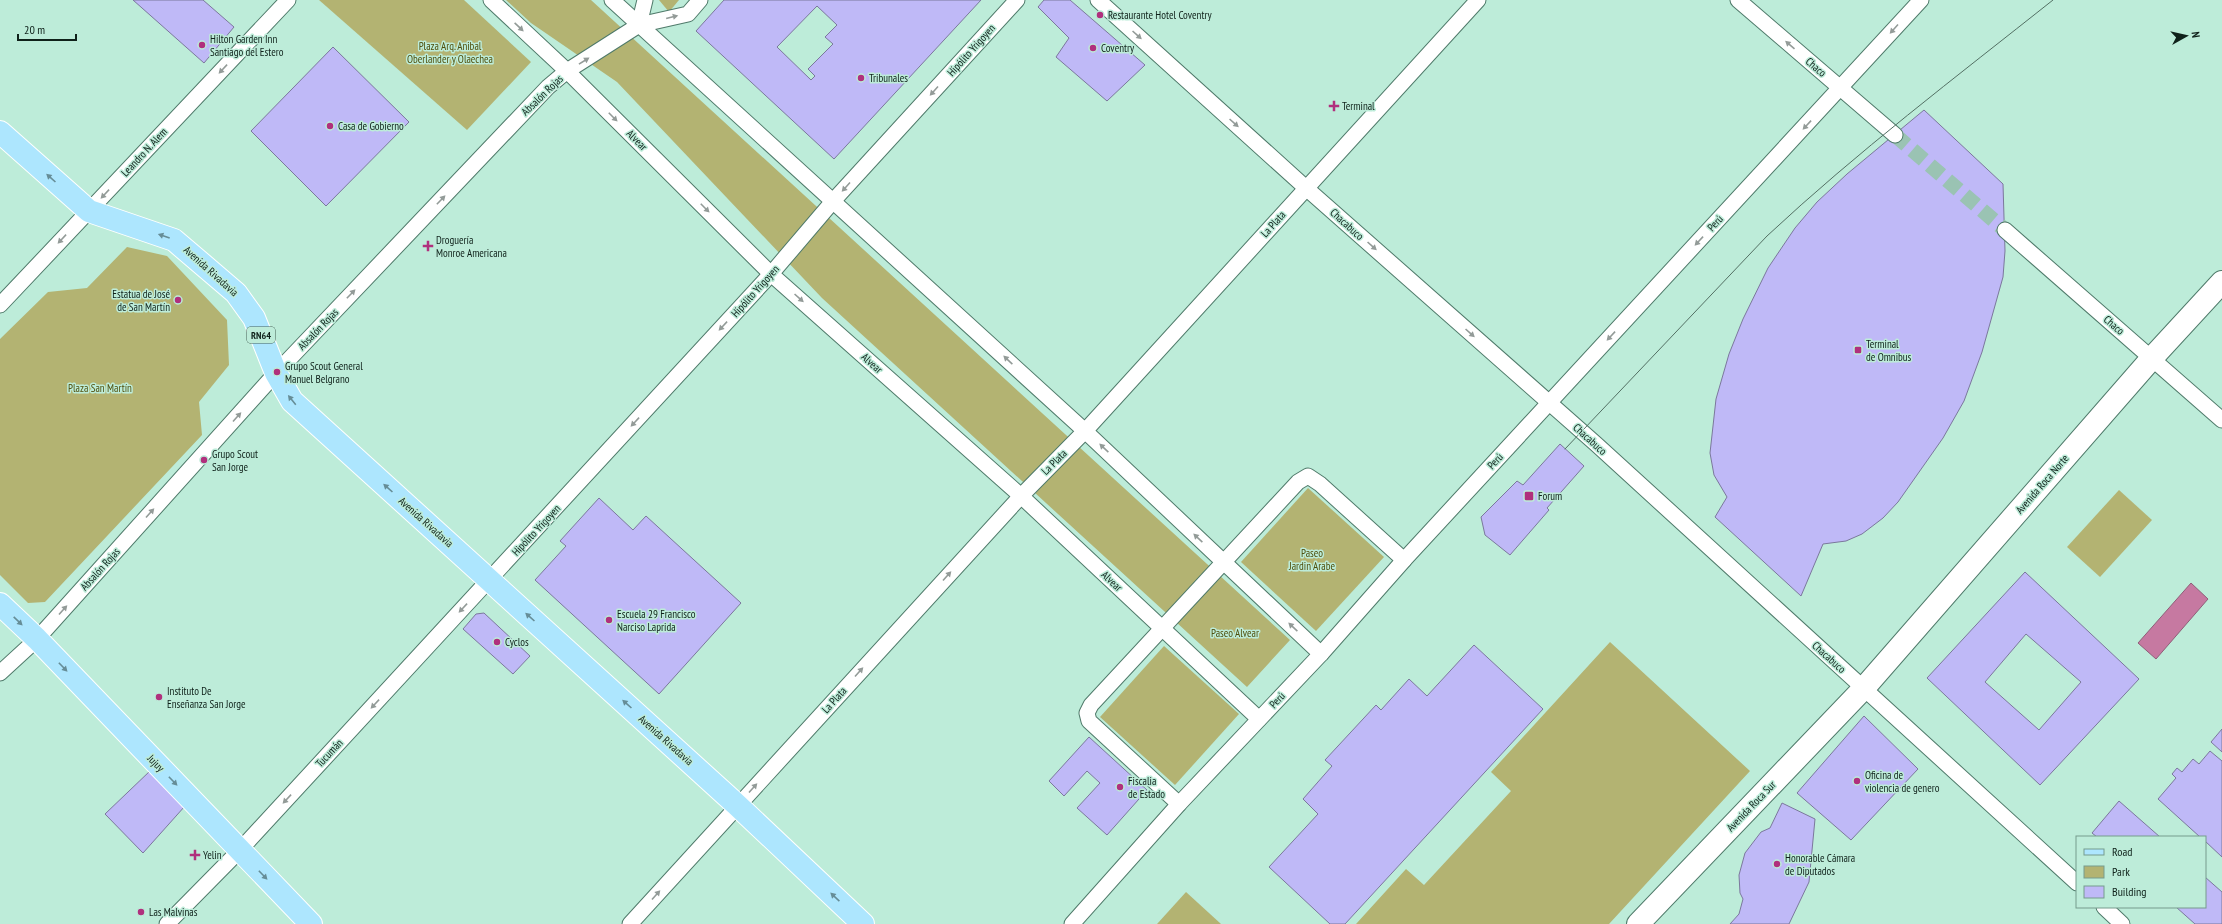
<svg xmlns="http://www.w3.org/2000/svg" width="2222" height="924" viewBox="0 0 2222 924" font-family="'PT Sans Narrow',sans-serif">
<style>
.green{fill:#b3b372}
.water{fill:#c679a1;stroke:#8f5f78}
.building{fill:#bfb9f7;stroke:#7b789c;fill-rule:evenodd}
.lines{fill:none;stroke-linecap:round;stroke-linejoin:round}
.street-tunnel{stroke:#9ac3b3;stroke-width:15;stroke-dasharray:15 8;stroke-linecap:butt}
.street-casing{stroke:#4f7a6a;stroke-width:17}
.secondary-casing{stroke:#4f7a6a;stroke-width:24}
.primary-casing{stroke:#fff;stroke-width:24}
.street{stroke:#fff;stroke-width:15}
.secondary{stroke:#fff;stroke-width:22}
.primary{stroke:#ade6fe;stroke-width:22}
.tram{stroke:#537064;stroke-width:1}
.oneway{fill:#939b98}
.oneway2{fill:#668d97}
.poi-dot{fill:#b0307d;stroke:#bdecd9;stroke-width:1.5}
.labels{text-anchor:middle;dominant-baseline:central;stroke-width:3;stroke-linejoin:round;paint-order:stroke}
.shield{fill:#bdecd9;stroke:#435e53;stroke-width:1}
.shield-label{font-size:10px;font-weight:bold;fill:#0f211a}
.poi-label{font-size:11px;fill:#0f211a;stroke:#bdecd9;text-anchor:start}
.park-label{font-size:11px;fill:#4f4e0b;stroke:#bdecd9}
.street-label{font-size:11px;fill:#0f211a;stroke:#bdecd9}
</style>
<rect width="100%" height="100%" fill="#bdecd9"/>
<g class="green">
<polygon points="319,0 464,0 531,62 467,130"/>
<polygon points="506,0 591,0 1290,640 1247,687 822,298 617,82 531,23"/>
<polygon points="659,0 679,0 669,12"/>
<polygon points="127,247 167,256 227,320 229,365 199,402 202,435 45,602 28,603 0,575 0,339 48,292 87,288"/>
<polygon points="1308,488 1384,557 1316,631 1241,562"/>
<polygon points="2119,490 2152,520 2100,577 2067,547"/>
<polygon points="1610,642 1750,771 1609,924 1356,924 1406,869 1424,885 1511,791 1491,772"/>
<polygon points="1164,646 1239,714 1175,785 1100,717"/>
<polygon points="1186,892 1221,924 1157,924"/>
</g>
<polygon class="water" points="2191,583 2208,599 2156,659 2138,643"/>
<g class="building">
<polygon points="133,0 203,0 234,27 204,63"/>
<path d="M724,0H981L834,159L696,31ZM817,6L837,25L825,37L833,44L808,69L815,76L811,80L777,47Z"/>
<polygon points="1044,0 1070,0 1145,65 1107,101 1056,57 1069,38 1038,7"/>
<polygon points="333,47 409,122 326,206 251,131"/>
<polygon points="1924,110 2003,184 2005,251 2003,277 1982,352 1964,401 1943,438 1898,502 1883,518 1862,534 1846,541 1823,544 1801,596 1715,517 1727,497 1714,475 1710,453 1716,399 1729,354 1743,319 1768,268 1795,228 1817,202 1847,174"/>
<polygon points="1560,444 1584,466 1547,508 1549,510 1510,555 1485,535 1481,517 1517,481 1523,485"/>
<polygon points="599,498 633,530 646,516 741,603 659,694 535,580 566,546 560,541"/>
<path d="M2025,572L2139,679L2040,785L1927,678ZM2026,634L2081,682L2039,730L1985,682Z"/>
<polygon points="484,613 530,656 513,674 463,629 476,614"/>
<polygon points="1474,645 1543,709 1345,924 1330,924 1269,867 1318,814 1303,799 1332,766 1325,760 1376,705 1381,710 1409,679 1427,696"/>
<polygon points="1864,716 1918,769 1851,840 1797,793"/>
<polygon points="2222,729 2222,752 2211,742"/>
<polygon points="1089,737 1147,790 1107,835 1077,808 1100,783 1087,771 1064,796 1049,781"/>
<polygon points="2210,751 2222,761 2222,857 2205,841 2205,837 2200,837 2158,799 2176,778 2172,774 2177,768 2182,772 2193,759 2199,764"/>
<polygon points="151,770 185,806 143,853 105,814"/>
<polygon points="2119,801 2160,837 2097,837 2092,833"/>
<polygon points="1782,803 1815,819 1809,882 1789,924 1730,924 1739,914 1743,899 1740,893 1739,875 1745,853 1761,832 1770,828"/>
<polygon points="2205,877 2222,892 2222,924 2195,924 2176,907 2205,907"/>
</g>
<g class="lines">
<polyline class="street-tunnel" points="1895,135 2005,230"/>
<defs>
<g id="street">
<polyline points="491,0 567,71 771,274 1021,496 1259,719"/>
<polyline points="612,0 1085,431 1321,654"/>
<polyline points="1098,0 1306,188 1596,444 2077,883"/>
<polyline points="1738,0 1895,135"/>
<polyline points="639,25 645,0"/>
<polyline points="2005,230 2222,420"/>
<polyline points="0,305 288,0"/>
<polyline points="0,673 37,639 276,373 548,87 567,71 639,25 688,14 700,0"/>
<polyline points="1179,804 1089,721 1087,713 1091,705 1298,482 1308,476 1320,484 1404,560"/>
<polyline points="2104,907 2122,924"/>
<polyline points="167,924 239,851 771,274 834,200 1017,0"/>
<polyline points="630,924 1021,496 1085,431 1478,0"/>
<polyline points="1072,924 1179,804 1321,654 1404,560 1921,0"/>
</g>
<polyline id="secondary" points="1638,924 1864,688 2152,358 2222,282"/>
<g id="primary">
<polyline points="0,132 89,211 174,240 236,293 254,318 276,373 292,401 737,805 863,924"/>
<polyline points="0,604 37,639 311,924"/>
</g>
</defs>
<use href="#street" class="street-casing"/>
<use href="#secondary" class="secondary-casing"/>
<use href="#primary" class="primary-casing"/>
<use href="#street" class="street"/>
<use href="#secondary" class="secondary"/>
<use href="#primary" class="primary"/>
<path class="tram" d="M1565,449L1767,236C1857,152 1956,77 2053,0"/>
</g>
<defs><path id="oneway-solid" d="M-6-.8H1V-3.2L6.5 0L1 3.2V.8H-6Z"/></defs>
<g class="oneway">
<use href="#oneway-solid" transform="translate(672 17) rotate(-14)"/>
<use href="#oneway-solid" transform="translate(519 27) rotate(43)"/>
<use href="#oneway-solid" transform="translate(1894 29) rotate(132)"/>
<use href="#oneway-solid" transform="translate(1137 35) rotate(42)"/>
<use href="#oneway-solid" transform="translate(1790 45) rotate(-139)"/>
<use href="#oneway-solid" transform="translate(584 61) rotate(-32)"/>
<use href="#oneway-solid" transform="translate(223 69) rotate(133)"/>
<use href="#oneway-solid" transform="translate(934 91) rotate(132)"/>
<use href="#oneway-solid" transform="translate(613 117) rotate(45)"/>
<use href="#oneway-solid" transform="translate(1234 123) rotate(42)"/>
<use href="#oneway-solid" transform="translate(1807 125) rotate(133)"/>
<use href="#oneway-solid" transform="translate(846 187) rotate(132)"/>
<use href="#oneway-solid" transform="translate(105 194) rotate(133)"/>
<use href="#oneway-solid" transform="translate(441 200) rotate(-46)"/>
<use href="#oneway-solid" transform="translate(705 208) rotate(45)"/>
<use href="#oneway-solid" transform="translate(62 239) rotate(133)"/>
<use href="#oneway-solid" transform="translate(1699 241) rotate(133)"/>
<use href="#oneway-solid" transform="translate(1372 246) rotate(42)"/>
<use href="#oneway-solid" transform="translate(351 294) rotate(-46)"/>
<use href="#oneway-solid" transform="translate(799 298) rotate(42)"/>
<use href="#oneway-solid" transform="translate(723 326) rotate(133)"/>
<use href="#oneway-solid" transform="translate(1470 333) rotate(42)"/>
<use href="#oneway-solid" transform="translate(1611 336) rotate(133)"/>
<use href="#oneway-solid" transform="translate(1008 360) rotate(-137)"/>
<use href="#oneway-solid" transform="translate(237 417) rotate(-48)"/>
<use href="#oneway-solid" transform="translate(635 422) rotate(133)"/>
<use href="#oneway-solid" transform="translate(1104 448) rotate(-137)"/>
<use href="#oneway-solid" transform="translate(150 513) rotate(-48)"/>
<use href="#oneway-solid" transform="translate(1198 538) rotate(-137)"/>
<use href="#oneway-solid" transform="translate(947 576) rotate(-48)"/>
<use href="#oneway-solid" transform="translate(463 608) rotate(133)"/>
<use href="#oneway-solid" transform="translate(63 610) rotate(-48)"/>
<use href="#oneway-solid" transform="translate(1293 627) rotate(-137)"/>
<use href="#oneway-solid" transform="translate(859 672) rotate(-48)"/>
<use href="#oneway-solid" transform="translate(375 704) rotate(133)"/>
<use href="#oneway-solid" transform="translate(753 788) rotate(-48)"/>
<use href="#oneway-solid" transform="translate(287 799) rotate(133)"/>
<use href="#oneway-solid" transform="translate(656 895) rotate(-48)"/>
</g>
<g class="oneway2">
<use href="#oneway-solid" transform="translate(51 178) rotate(-138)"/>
<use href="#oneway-solid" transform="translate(164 236) rotate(-161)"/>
<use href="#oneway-solid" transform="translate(292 400) rotate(-129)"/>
<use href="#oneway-solid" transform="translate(388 488) rotate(-138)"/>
<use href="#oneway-solid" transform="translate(530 617) rotate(-138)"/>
<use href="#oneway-solid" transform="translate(18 621) rotate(44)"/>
<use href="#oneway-solid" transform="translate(63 667) rotate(46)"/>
<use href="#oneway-solid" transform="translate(627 704) rotate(-138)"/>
<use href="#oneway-solid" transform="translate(173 781) rotate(46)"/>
<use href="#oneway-solid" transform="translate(263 875) rotate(46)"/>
<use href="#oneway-solid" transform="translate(835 897) rotate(-137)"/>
</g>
<g class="poi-dot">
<circle cx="1100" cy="15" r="4"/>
<circle cx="202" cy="45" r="4"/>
<circle cx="1093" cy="48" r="4"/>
<circle cx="861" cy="78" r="4"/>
<path d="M1332 100h4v4h4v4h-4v4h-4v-4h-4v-4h4z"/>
<circle cx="330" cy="126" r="4"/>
<path d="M426 240h4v4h4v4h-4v4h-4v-4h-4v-4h4z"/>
<circle cx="178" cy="300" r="4"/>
<rect x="1854" y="346" width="8" height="8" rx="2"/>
<circle cx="277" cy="372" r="4"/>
<circle cx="204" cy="460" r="4"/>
<rect x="1524" y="491" width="10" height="10" rx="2"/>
<circle cx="609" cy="620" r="4"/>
<circle cx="497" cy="642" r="4"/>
<circle cx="159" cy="697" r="4"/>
<circle cx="1857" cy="781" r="4"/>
<circle cx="1120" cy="787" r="4"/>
<path d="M193 849h4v4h4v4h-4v4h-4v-4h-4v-4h4z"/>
<circle cx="1777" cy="864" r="4"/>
<circle cx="141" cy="912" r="4"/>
</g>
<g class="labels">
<rect class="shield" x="247" y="327" width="28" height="16" rx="3"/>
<g class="shield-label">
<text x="261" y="335">RN64</text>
</g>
<g class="poi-label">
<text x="1108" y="15">Restaurante Hotel Coventry</text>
<text x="210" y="39">Hilton Garden Inn<tspan x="210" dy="13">Santiago del Estero</tspan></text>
<text x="1101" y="48">Coventry</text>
<text x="869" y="78">Tribunales</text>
<text x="1342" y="106">Terminal</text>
<text x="338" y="126">Casa de Gobierno</text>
<text x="436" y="240">Droguería<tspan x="436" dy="13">Monroe Americana</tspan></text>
<text x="170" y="294" text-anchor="end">Estatua de José<tspan x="170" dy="13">de San Martín</tspan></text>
<text x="1866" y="344">Terminal<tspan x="1866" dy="13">de Omnibus</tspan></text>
<text x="285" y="366">Grupo Scout General<tspan x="285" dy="13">Manuel Belgrano</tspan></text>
<text x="212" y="454">Grupo Scout<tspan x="212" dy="13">San Jorge</tspan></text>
<text x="1538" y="496">Forum</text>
<text x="617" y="614">Escuela 29 Francisco<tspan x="617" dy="13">Narciso Laprida</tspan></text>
<text x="505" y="642">Cyclos</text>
<text x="167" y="691">Instituto De<tspan x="167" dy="13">Enseñanza San Jorge</tspan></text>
<text x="1865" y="775">Oficina de<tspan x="1865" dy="13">violencia de genero</tspan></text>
<text x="1128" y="781">Fiscalia<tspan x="1128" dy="13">de Estado</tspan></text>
<text x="203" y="855">Yelin</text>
<text x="1785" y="858">Honorable Cámara<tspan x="1785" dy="13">de Diputados</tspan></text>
<text x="149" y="912">Las Malvinas</text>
</g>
<g class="park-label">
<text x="450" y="46">Plaza Arq. Anibal<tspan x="450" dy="13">Oberlander y Olaechea</tspan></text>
<text x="100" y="388">Plaza San Martín</text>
<text x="1312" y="553">Paseo<tspan x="1312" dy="13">Jardin Arabe</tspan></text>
<text x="1235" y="633">Paseo Alvear</text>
</g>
<g class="street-label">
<text transform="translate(971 50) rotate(-48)">Hipólito Yrigoyen</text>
<text transform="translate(1816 67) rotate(41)">Chaco</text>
<text transform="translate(542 95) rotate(-44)">Absalón Rojas</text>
<text transform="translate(637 140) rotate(45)">Alvear</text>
<text transform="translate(144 152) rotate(-47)">Leandro N. Alem</text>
<text transform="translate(1715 223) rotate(-47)">Perú</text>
<text transform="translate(1273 224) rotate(-48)">La Plata</text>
<text transform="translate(1347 224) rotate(42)">Chacabuco</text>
<text transform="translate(211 271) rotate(42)">Avenida Rivadavia</text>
<text transform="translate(755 291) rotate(-48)">Hipólito Yrigoyen</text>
<text transform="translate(2114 325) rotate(41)">Chaco</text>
<text transform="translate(318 329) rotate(-46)">Absalón Rojas</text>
<text transform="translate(872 363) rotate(42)">Alvear</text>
<text transform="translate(1590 439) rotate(42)">Chacabuco</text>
<text transform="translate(1495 461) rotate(-47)">Perú</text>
<text transform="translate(1054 462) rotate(-45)">La Plata</text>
<text transform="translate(2042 484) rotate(-49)">Avenida Roca Norte</text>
<text transform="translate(426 522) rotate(42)">Avenida Rivadavia</text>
<text transform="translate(536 530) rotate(-47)">Hipólito Yrigoyen</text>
<text transform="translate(100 569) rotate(-48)">Absalón Rojas</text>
<text transform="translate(1112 581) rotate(43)">Alvear</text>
<text transform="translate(1829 657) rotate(42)">Chacabuco</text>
<text transform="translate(834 700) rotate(-48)">La Plata</text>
<text transform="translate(1277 700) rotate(-47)">Perú</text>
<text transform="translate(666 740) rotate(42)">Avenida Rivadavia</text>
<text transform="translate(329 753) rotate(-47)">Tucumán</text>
<text transform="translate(156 763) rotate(46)">Jujuy</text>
<text transform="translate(1751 806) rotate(-46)">Avenida Roca Sur</text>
</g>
</g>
<rect x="2076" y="836" width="130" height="72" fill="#bdecd9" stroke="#779b8d"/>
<rect x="2084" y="849" width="20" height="6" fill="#ade6fe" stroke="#779b8d"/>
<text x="2112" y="856" font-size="12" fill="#0f211a">Road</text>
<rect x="2084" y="866" width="20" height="12" fill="#b3b372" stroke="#779b8d"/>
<text x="2112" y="876" font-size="12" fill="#0f211a">Park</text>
<rect x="2084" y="886" width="20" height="12" fill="#bfb9f7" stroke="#779b8d"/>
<text x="2112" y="896" font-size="12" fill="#0f211a">Building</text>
<g transform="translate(2186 36) rotate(82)" stroke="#bdecd9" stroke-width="3" paint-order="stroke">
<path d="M0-3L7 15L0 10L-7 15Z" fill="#0f211a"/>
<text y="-6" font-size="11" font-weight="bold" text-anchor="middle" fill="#0f211a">N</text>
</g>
<path d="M18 34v6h58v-6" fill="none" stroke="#0f211a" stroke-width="2"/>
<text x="24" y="34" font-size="12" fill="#0f211a" stroke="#bdecd9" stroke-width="3" paint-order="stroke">20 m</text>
</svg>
